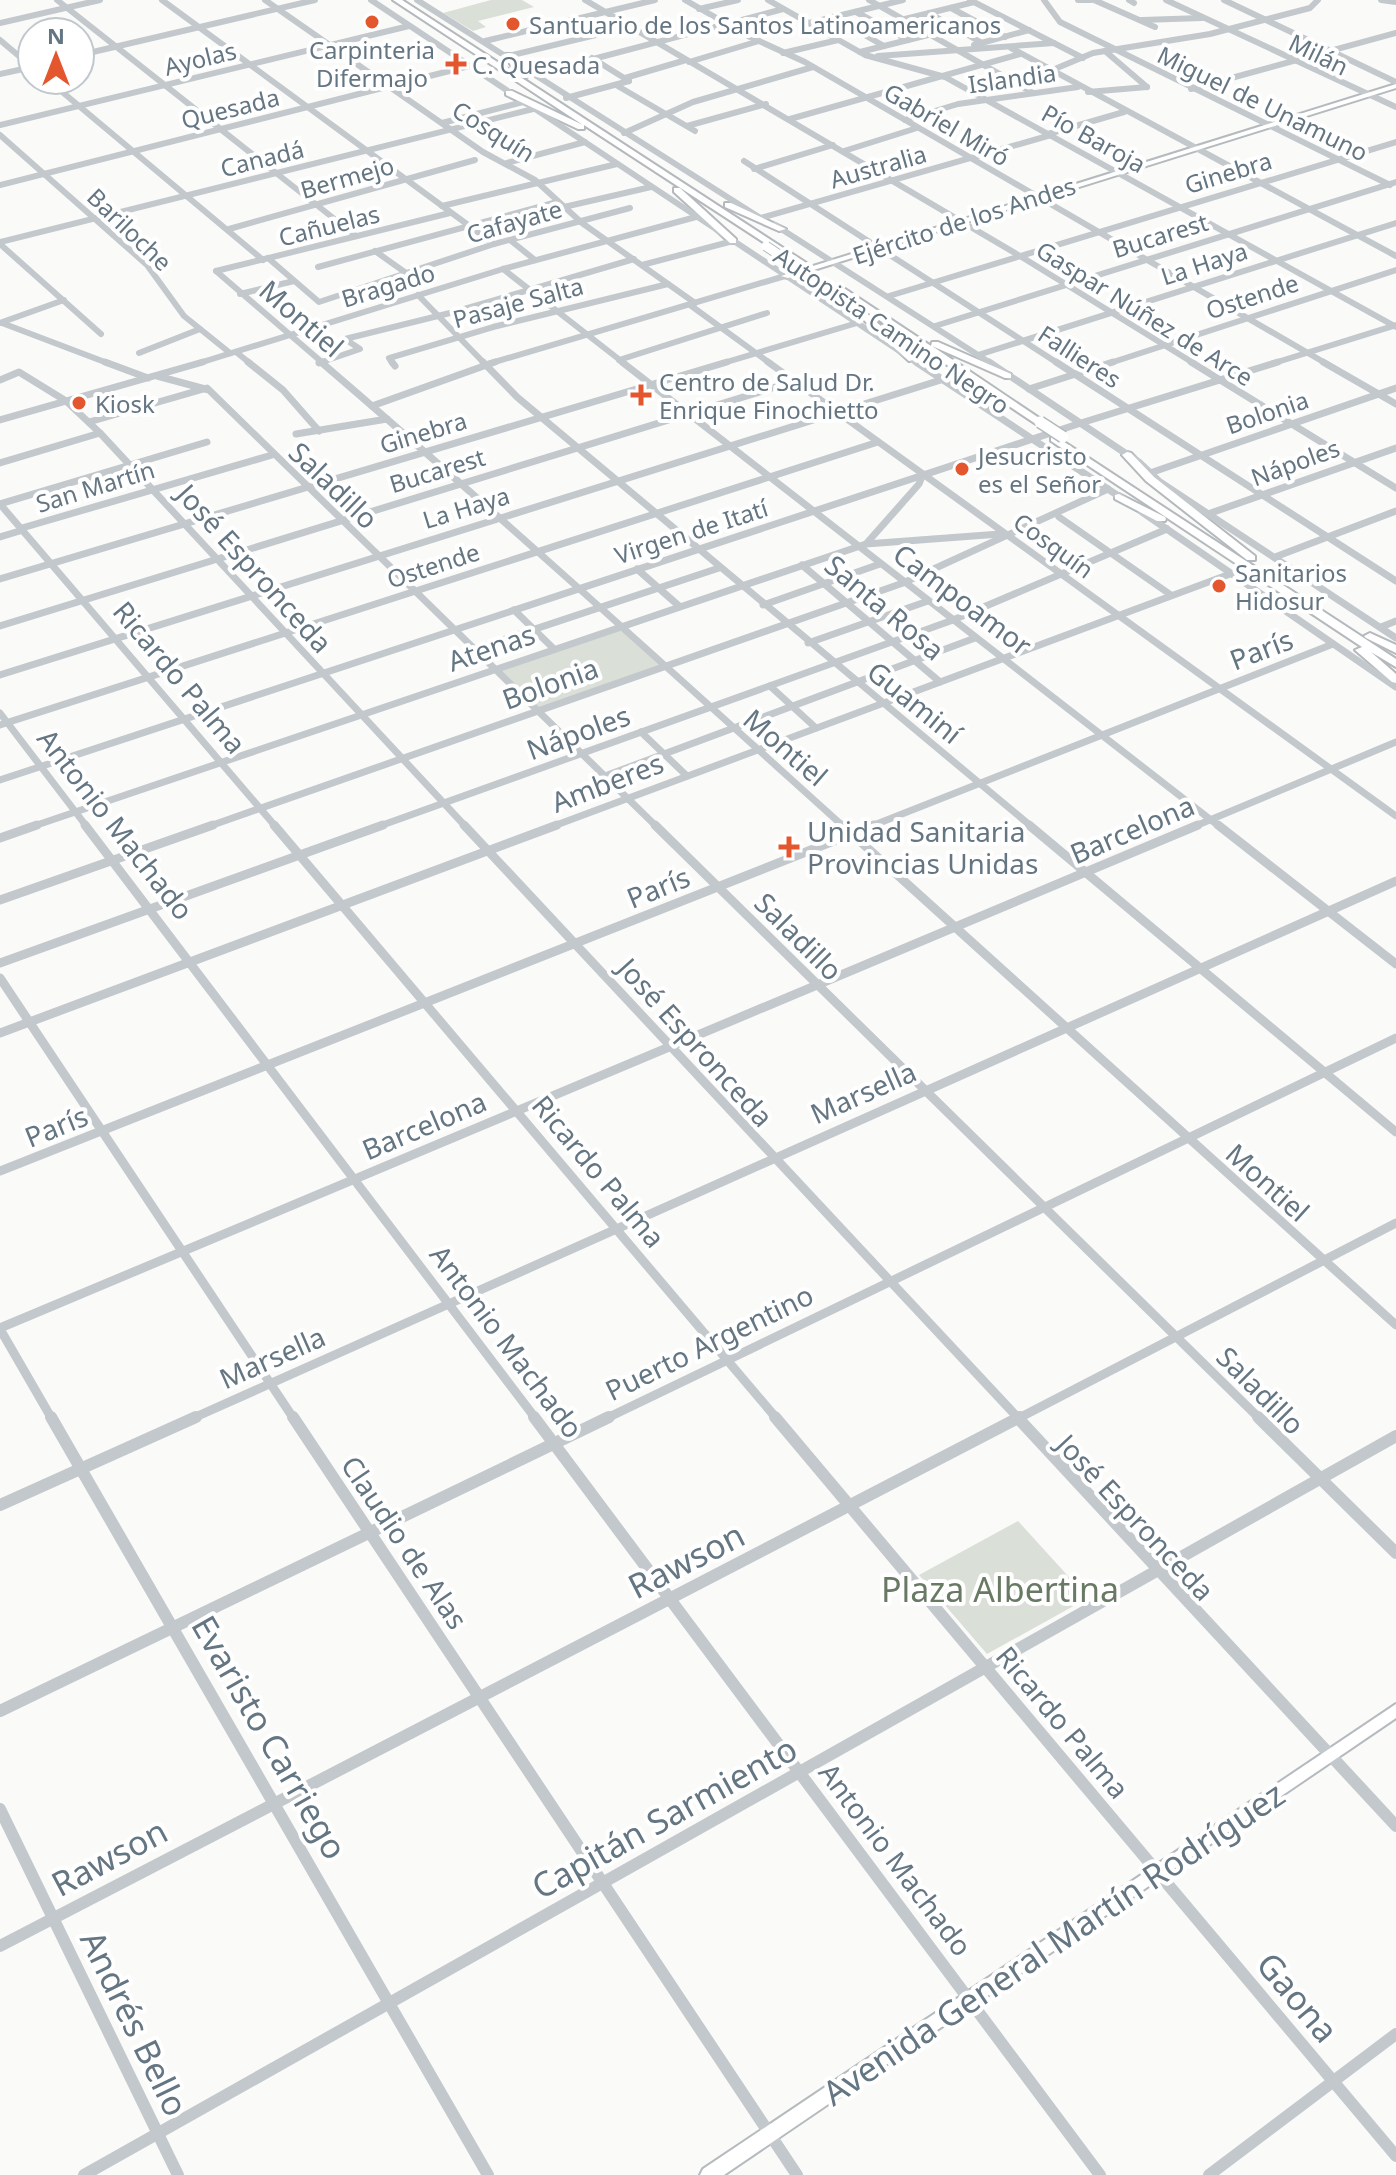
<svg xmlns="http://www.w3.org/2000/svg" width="1396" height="2175" viewBox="0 0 1396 2175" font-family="'Noto Sans',sans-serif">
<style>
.green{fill:#dadfd7}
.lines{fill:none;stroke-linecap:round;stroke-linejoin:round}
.major-casing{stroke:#b5babe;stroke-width:4}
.highway-casing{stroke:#b4b9bd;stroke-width:4}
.minor-far3{stroke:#c3c8cc;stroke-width:6}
.minor-far2{stroke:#c3c8cc;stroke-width:7}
.minor-far1{stroke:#c3c8cc;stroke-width:9}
.minor{stroke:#c3c8cc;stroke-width:12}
.major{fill:#fff;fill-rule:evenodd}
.highway{fill:#fff;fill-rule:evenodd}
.highway-bridge-far1-casing{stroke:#b4b9bd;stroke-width:11;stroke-linecap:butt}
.highway-bridge-casing{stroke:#b4b9bd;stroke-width:14;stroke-linecap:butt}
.highway-bridge-far1{stroke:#fff;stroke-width:9}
.highway-bridge{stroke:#fff;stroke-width:11}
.poi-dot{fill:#e4572e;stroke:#fff;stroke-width:3}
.labels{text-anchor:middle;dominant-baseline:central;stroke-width:8;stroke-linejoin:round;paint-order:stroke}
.far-poi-label{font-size:24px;fill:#657683;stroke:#fff;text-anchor:start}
.far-street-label{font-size:24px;fill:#657683;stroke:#fff}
.street-label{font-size:28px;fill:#657683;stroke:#fff}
.poi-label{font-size:28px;fill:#657683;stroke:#fff;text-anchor:start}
.near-street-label{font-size:34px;fill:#657683;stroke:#fff}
.near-park-label{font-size:34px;fill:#687a64;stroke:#fff}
</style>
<rect width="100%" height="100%" fill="#fafaf8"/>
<g class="green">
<polygon points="491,0 522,0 534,7 478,21 486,27 473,31 443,13"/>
<polygon points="619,627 663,666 537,711 492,670"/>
<polygon points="1018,1521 1088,1598 987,1654 919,1575"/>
</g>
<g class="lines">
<defs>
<g id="major">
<polygon points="1396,84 1396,88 788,278 781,276"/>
<polygon points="1396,1704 1396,1718 724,2175 700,2175 703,2169"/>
</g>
<g id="highway">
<polygon points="393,0 402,0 814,268 806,270 584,125 584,129 578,129 506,95 506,91 512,91 583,125"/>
<polygon points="505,54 511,54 527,73 527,77 521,77 505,58"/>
<polygon points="674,188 680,188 736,239 736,243 730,243 674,192"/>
<polygon points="725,203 731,203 786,229 779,231 725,207"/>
<polygon points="839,289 845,289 931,346 932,342 938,342 1011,374 1011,378 1005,378 932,346 1045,422 1036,424 861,308 917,359 909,361 855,312 855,308 861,308 839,293"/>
<polygon points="1055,436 1396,659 1396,667 1371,652 1396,674 1396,683 1392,682 1355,650 1362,647 1051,441 1051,437"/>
<polygon points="1127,452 1131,453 1154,477 1255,556 1255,560 1247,560 1146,481 1122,455"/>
<polygon points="1119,494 1165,517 1166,519 1165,521 1157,521 1115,499 1115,495"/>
<polygon points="1370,633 1396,645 1396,653 1366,638 1364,636"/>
</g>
</defs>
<use href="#major" class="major-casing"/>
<use href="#highway" class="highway-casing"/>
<g class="minor-far3">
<polyline points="57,0 356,236"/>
<polyline points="162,0 494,244"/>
<polyline points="265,0 483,152 535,180 582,223 695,303"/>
<polyline points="371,0 919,364"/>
<polyline points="417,0 762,219"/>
<polyline points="585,0 1020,256 1195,364"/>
<polyline points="685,0 748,36 805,62 1327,364"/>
<polyline points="768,0 865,55 945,77 1396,327"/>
<polyline points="869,0 1033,93"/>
<polyline points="970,0 1083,58"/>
<polyline points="1044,0 1060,22 1390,185"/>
<polyline points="1078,0 1091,0"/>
<polyline points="1094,0 1155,27"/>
<polyline points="1129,0 1134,3"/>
<polyline points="1166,0 1396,107"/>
<polyline points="1224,0 1396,82"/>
<polyline points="1381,0 1396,2"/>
<polyline points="951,8 1005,37"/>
<polyline points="699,9 738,0"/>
<polyline points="856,12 908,40"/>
<polyline points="929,13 982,43"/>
<polyline points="833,17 884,46"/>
<polyline points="905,19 974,2"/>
<polyline points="1142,20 1202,18"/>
<polyline points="0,23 100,0"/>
<polyline points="809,23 903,0"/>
<polyline points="0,40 32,67"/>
<polyline points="485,41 655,0"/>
<polyline points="974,45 1029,30"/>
<polyline points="1011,48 1396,256"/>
<polyline points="1105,51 1147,87"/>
<polyline points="860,52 932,34"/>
<polyline points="783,53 838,40"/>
<polyline points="80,55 315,0"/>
<polyline points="508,56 629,27"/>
<polyline points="878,56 1054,43"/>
<polyline points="592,58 629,81"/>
<polyline points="689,62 759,41"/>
<polyline points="1050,71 1093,53 1210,34 1310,8 1318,0"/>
<polyline points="529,72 578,63 783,9"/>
<polyline points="0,74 32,67"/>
<polyline points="625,78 686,60"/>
<polyline points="48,80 263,260"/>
<polyline points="616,85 695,131"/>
<polyline points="1191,89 1396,33"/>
<polyline points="1088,92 1147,87"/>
<polyline points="566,98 629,81"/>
<polyline points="790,119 1020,54"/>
<polyline points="905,120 958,104 1078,87"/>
<polyline points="442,123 523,102"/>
<polyline points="0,125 409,26"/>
<polyline points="687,126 766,104"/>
<polyline points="624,133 693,102 813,67"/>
<polyline points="1048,134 1124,112"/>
<polyline points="0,135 147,265 184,316 230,353"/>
<polyline points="844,151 917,128"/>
<polyline points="744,161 1059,364"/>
<polyline points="507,163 585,142"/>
<polyline points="754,169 833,145"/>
<polyline points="0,185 469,66"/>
<polyline points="442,206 617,164"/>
<polyline points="564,207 651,187"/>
<polyline points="761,218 1051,135"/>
<polyline points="775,225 992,364"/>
<polyline points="229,229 475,160"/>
<polyline points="510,240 535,260"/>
<polyline points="0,242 533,109"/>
<polyline points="0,244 101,334"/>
<polyline points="375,251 406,273"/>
<polyline points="268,258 319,302 494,244 630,208"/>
<polyline points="642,265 733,241"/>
<polyline points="318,267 557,202"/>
<polyline points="503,269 625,364"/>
<polyline points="216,271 324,364"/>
<polyline points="216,271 450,213"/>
<polyline points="240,294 294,281"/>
<polyline points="418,295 485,364"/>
<polyline points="889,296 1396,142"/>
<polyline points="690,305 771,364"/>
<polyline points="0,323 64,300"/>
<polyline points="2,323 110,364"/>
<polyline points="935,326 1396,182"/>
<polyline points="236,352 251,364"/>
<polyline points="139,353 200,329"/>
<polyline points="978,355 1396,223"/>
<polyline points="619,360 767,313"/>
<polyline points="319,363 360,349 345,339 454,312 634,259"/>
<polyline points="196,364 503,269 696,217"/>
<polyline points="393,364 389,358 493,327 668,284"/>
<polyline points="488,364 785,276"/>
<polyline points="720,364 857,323"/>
<polyline points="1107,364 1396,270"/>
<polyline points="1271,364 1396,325"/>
</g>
<g class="minor-far2">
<polyline points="105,362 148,378"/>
<polyline points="248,362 283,390 319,431"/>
<path d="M321,362C498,514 671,671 844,827"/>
<polyline points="392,362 395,366"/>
<polyline points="483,362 517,397 1032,827"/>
<polyline points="622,362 1220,827"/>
<polyline points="768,362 1396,816"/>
<polyline points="916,362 1126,501"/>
<polyline points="989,362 1140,463 1160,482 1396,638"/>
<polyline points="1056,362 1396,581"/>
<polyline points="1191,362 1396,488"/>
<polyline points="1323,362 1396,404"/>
<polyline points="319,363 322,362"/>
<polyline points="157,376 209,390 657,827"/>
<polyline points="0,380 19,372 66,401 100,433 466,827"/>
<polyline points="1029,389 1113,362"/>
<polyline points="372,406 495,362"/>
<polyline points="0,420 203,362"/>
<polyline points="89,422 207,388"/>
<polyline points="296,434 387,419"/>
<polyline points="0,463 100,433"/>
<polyline points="1150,473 1396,388"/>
<polyline points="0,504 276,827"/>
<polyline points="0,504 207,442"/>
<polyline points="1142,512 1396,687"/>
<polyline points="1208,514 1396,448"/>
<polyline points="1059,517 1171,595"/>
<polyline points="22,528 272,455"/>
<polyline points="0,537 23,530"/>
<polyline points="866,544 919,484 923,474"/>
<polyline points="1275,557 1396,511"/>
<polyline points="802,565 940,682"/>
<polyline points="637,569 679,606"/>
<polyline points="0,579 727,362"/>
<polyline points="763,605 880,564"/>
<polyline points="514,610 554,649"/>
<polyline points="0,626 795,381"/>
<polyline points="1381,627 1396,621"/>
<polyline points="808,643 928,601"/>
<polyline points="472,650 719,568"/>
<polyline points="0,675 944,379"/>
<polyline points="770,686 816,728"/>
<polyline points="0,713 87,827"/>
<polyline points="0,725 878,442"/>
<polyline points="641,732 687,776"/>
<polyline points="605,776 975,638"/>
<polyline points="0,780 1081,423 1278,362"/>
<polyline points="31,827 866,544 1000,534"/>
<polyline points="207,827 903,583 1108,489"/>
<polyline points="377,827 953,620 1167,529"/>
<polyline points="551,827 1230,574"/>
<polyline points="869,827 1333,644"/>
<polyline points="1193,827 1396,742"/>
</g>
<g class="minor-far1">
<polyline points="85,825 536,1419"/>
<polyline points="274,825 777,1419"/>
<polyline points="464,825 1019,1419"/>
<polyline points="655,825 1260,1419"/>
<polyline points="842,825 1396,1325"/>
<polyline points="1029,825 1396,1132"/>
<polyline points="1218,825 1396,964"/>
<polyline points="0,838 37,825"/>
<polyline points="0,900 213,825"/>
<polyline points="0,963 383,825"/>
<polyline points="0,978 294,1419"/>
<polyline points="0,1033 557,825"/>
<polyline points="0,1171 874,825"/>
<polyline points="0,1328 1198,825"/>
<polyline points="0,1329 52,1419"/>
<polyline points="191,1419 1396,881"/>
<polyline points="605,1419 1396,1038"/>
<polyline points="1017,1419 1396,1223"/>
</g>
<g class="minor">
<polyline points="51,1417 488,2175"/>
<polyline points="293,1417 797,2175"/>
<polyline points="534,1417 1100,2175"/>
<polyline points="775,1417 1396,2156"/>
<polyline points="1017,1417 1396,1826"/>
<polyline points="1258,1417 1396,1553"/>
<polyline points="0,1505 196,1417"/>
<polyline points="0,1711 609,1417"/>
<polyline points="0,1809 178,2175"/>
<polyline points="0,1946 1020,1417"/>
<polyline points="84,2175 1396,1436"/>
<polyline points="1209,2175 1396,2034"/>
</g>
<use href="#major" class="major"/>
<use href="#highway" class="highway"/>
<defs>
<polyline id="highway-bridge-far1" points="766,246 837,294"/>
<polyline id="highway-bridge" points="1040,422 1063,437"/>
</defs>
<use href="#highway-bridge-far1" class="highway-bridge-far1-casing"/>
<use href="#highway-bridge" class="highway-bridge-casing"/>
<use href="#highway-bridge-far1" class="highway-bridge-far1"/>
<use href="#highway-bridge" class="highway-bridge"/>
</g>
<g class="poi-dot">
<circle cx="372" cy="22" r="8"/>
<circle cx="513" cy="24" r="8"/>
<path d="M452 52h8v8h8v8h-8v8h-8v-8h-8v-8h8z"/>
<path d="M637 383h8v8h8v8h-8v8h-8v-8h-8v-8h8z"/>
<circle cx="79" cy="403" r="8"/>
<circle cx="962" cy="469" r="8"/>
<circle cx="1219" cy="586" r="8"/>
<path d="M785 835h8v8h8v8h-8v8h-8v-8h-8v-8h8z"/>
</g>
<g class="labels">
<g class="far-poi-label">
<text x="529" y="24">Santuario de los Santos Latinoamericanos</text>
<text x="372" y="49" text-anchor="middle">Carpinteria<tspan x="372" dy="28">Difermajo</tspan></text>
<text x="472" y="64">C. Quesada</text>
<text x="659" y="381">Centro de Salud Dr.<tspan x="659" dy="28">Enrique Finochietto</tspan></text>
<text x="95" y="403">Kiosk</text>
<text x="978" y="455">Jesucristo<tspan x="978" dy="28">es el Señor</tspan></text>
<text x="1235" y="572">Sanitarios<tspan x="1235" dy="28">Hidosur</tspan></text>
</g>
<g class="far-street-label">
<text transform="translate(1319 54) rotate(26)">Milán</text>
<text transform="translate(200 58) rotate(-14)">Ayolas</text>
<text transform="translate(1012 78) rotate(-8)">Islandia</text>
<text transform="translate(1263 103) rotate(26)">Miguel de Unamuno</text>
<text transform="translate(230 108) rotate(-14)">Quesada</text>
<text transform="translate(947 124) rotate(30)">Gabriel Miró</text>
<text transform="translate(494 131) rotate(32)">Cosquín</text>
<text transform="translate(1094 138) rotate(29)">Pío Baroja</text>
<text transform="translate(262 158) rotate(-14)">Canadá</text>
<text transform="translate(878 166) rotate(-16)">Australia</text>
<text transform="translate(1228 172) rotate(-17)">Ginebra</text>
<text transform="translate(347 177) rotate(-16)">Bermejo</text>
<text transform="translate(964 220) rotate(-18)">Ejército de los Andes</text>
<text transform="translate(514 221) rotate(-16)">Cafayate</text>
<text transform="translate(329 225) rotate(-14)">Cañuelas</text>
<text transform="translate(130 229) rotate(44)">Bariloche</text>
<text transform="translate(1160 235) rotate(-17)">Bucarest</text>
<text transform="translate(1204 263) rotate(-18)">La Haya</text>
<text transform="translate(388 285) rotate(-17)">Bragado</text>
<text transform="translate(1252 296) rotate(-18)">Ostende</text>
<text transform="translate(518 302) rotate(-15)">Pasaje Salta</text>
<text transform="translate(1145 313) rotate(32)">Gaspar Núñez de Arce</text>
<text transform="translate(892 330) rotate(34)">Autopista Camino Negro</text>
<text transform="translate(1080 356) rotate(33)">Fallieres</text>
<text transform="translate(1267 412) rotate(-19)">Bolonia</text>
<text transform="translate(423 432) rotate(-17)">Ginebra</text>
<text transform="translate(1295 462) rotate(-20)">Nápoles</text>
<text transform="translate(437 470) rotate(-17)">Bucarest</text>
<text transform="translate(95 486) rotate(-17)">San Martín</text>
<text transform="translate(466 507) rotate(-17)">La Haya</text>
<text transform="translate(691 531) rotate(-18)">Virgen de Itatí</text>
<text transform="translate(1054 545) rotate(36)">Cosquín</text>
<text transform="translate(433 565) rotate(-18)">Ostende</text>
</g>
<g class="street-label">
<text transform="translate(302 318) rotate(41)">Montiel</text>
<text transform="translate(334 485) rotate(44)">Saladillo</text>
<text transform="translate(255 568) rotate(48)">José Espronceda</text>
<text transform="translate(963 599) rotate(37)">Campoamor</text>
<text transform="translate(885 607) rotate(40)">Santa Rosa</text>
<text transform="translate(491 647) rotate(-19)">Atenas</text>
<text transform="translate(1261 649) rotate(-21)">París</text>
<text transform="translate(180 677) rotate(50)">Ricardo Palma</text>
<text transform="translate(550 683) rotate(-20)">Bolonia</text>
<text transform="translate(915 702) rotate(39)">Guaminí</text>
<text transform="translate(578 732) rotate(-20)">Nápoles</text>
<text transform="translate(786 747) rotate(41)">Montiel</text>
<text transform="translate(607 782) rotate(-21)">Amberes</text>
<text transform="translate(116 824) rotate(52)">Antonio Machado</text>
<text transform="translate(1132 829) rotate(-23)">Barcelona</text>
<text transform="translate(658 887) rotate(-22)">París</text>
<text transform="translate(799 936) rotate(45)">Saladillo</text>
<text transform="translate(696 1042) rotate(48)">José Espronceda</text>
<text transform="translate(863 1092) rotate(-24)">Marsella</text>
<text transform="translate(424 1125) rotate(-23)">Barcelona</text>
<text transform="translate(56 1126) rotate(-22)">París</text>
<text transform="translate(599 1171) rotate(50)">Ricardo Palma</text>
<text transform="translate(1268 1182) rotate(42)">Montiel</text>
<text transform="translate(507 1341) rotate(53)">Antonio Machado</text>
<text transform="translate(709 1342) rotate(-26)">Puerto Argentino</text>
<text transform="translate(272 1357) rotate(-24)">Marsella</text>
<text transform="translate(1261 1390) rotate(45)">Saladillo</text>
<text transform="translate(1136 1517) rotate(47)">José Espronceda</text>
<text transform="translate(405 1542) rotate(56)">Claudio de Alas</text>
<text transform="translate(1063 1722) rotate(50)">Ricardo Palma</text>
<text transform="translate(896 1859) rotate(53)">Antonio Machado</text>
</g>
<g class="poi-label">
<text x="807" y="831">Unidad Sanitaria<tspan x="807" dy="32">Provincias Unidas</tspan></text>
</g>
<g class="near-street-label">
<text transform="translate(686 1560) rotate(-27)">Rawson</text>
<text transform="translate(270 1737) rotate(60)">Evaristo Carriego</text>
<text transform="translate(664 1817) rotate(-29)">Capitán Sarmiento</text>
<text transform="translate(109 1857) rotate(-28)">Rawson</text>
<text transform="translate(1053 1943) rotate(-34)">Avenida General Martín Rodríguez</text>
<text transform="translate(1298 1997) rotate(50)">Gaona</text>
<text transform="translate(135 2023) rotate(64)">Andrés Bello</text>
</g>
<g class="near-park-label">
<text x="1000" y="1589">Plaza Albertina</text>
</g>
</g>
<g transform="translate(56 56)"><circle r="38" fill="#ffffff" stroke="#c1c8cd" stroke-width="2"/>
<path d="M0-6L14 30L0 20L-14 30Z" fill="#e4572e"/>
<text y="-12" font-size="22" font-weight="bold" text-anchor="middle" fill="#657683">N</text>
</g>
</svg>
